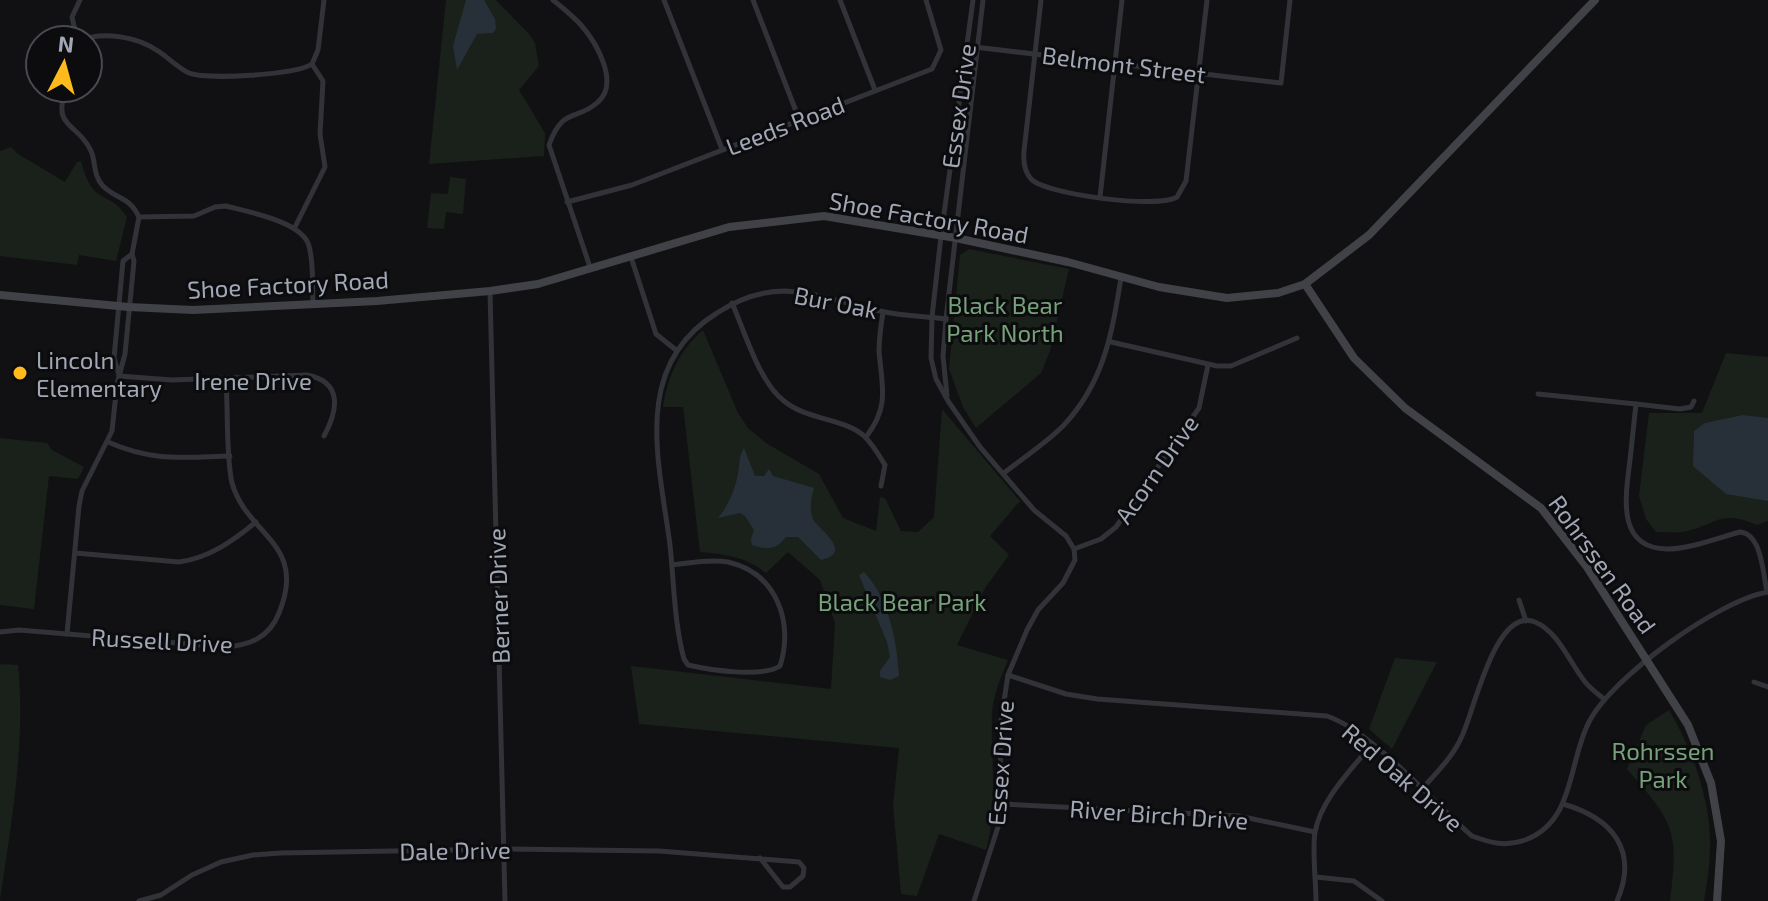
<svg xmlns="http://www.w3.org/2000/svg" width="1768" height="901" viewBox="0 0 1768 901" font-family="'Exo 2',sans-serif">
<style>
.green{fill:#19211a}
.water{fill:#273038}
.lines{fill:none;stroke-linecap:round;stroke-linejoin:round}
.street{stroke:#323338;stroke-width:5}
.secondary{stroke:#404248;stroke-width:8}
.poi-dot{fill:#ffba1d;stroke:#0c0c0e;stroke-width:3}
.labels{text-anchor:middle;dominant-baseline:central;stroke-width:6;stroke-linejoin:round;paint-order:stroke}
.street-label{font-size:24px;fill:#a1a7b5;stroke:#0c0c0e}
.park-label{font-size:24px;fill:#76a27a;stroke:#0c0c0e}
.poi-label{font-size:24px;fill:#a1a7b5;stroke:#0c0c0e;text-anchor:start}
</style>
<rect width="100%" height="100%" fill="#111113"/>
<g class="green">
<polygon points="446,0 496,0 529,34 535,43 539,66 519,90 545,133 544,156 429,164"/>
<path d="M11,147L18,154L65,182L77,162L81,161C93,208 108,188 127,217L116,261L79,255L77,265L0,256V151Z"/>
<polygon points="450,177 466,179 463,214 446,212 444,229 427,228 431,193 448,194"/>
<polygon points="969,249 1069,269 1050,351 1041,373 976,428 963,407 949,369 960,255"/>
<path d="M703,330L738,413L748,428L766,443L819,474L843,518L876,531L880,497L885,498L901,531L918,532L934,517L942,409L1020,501L990,536L1009,555L985,588L957,645L1008,660C1001,677 993,695 992,714C990,760 999,805 986,850L939,834L917,896L901,894L893,805L899,748L639,724L631,666L831,689L835,623L820,580L788,552L766,573C746,557 725,554 700,552L683,407H663C667,378 680,349 703,330Z"/>
<path d="M1726,353L1768,357V521L1757,525C1718,508 1716,526 1682,532C1674,533 1664,532 1656,532L1646,519L1639,496L1649,413H1702Z"/>
<polygon points="0,438 47,443 52,450 84,467 78,479 49,476 34,609 0,605"/>
<polygon points="1395,658 1437,662 1392,749 1369,729"/>
<path d="M3,664L18,665C26,740 11,826 0,900V665Z"/>
<path d="M1669,710C1692,749 1711,800 1710,846C1710,864 1707,883 1704,901H1670C1679,829 1674,823 1627,769L1646,725Z"/>
</g>
<g class="water">
<polygon points="466,0 484,0 495,19 496,29 493,33 477,34 457,70 453,46"/>
<polygon points="1743,415 1768,418 1768,501 1726,494 1693,466 1694,431 1705,423"/>
<path d="M744,448L755,476H764L769,469L773,476L814,488C811,497 809,510 813,519C818,529 855,553 821,560L798,537H786C776,550 767,550 752,545L751,539L754,530L745,516L740,513L718,518C728,506 735,490 738,474C740,464 738,458 744,448Z"/>
<path d="M864,572C889,599 897,641 899,676L890,680L880,677V671L890,657L887,642L859,575Z"/>
</g>
<g class="lines">
<g class="street">
<path d="M553,0C563,8 573,16 581,25C596,42 620,83 598,102C576,122 563,106 549,145L590,267"/>
<polyline points="664,0 722,149"/>
<polyline points="753,0 799,119"/>
<polyline points="840,0 875,90"/>
<polyline points="973,0 941,236 932,317 931,358 936,379 948,401 980,447 1034,510 1066,536 1074,549 1075,560 1063,583 1038,610 1027,630 1008,675 1000,727 1001,804 998,827 974,901"/>
<path d="M1041,0L1024,151C1023,162 1024,172 1032,180C1050,195 1157,209 1177,197L1186,181L1207,0"/>
<polyline points="77,40 72,17 80,0"/>
<path d="M81,40C104,31 138,37 158,51C169,58 178,68 189,73C207,80 295,75 312,64"/>
<polyline points="966,46 1281,83 1290,0"/>
<polyline points="312,64 318,50 324,0"/>
<polyline points="1100,197 1122,0"/>
<polyline points="567,202 632,185 932,69 941,50 926,0"/>
<path d="M139,217L194,216L215,207L226,206C249,212 303,222 309,246C314,264 312,285 313,304"/>
<polyline points="295,227 325,167 320,134 323,81 312,64"/>
<polyline points="631,257 656,334 676,350"/>
<polyline points="490,291 505,901"/>
<path d="M732,303C745,332 759,382 784,401C807,420 842,418 863,435C872,443 879,455 885,465L881,486"/>
<polyline points="1111,342 1217,366 1231,366 1297,338"/>
<polyline points="119,375 114,358 123,261 132,254"/>
<path d="M119,376L172,380L307,375C343,382 338,410 324,436"/>
<path d="M1538,394L1636,404C1634,423 1632,441 1630,460C1626,494 1615,548 1667,549C1690,549 1717,538 1740,532C1762,534 1763,574 1767,592"/>
<polyline points="947,396 943,356 946,319 983,0"/>
<polyline points="1636,404 1680,409 1691,407 1694,401"/>
<path d="M866,437C890,406 882,387 879,351C879,338 881,325 883,312"/>
<path d="M108,442C153,462 183,457 230,456"/>
<path d="M1004,473C1023,458 1046,443 1063,426C1104,383 1112,333 1121,278"/>
<polyline points="1074,549 1101,539 1116,527 1199,408 1208,365"/>
<path d="M75,553L179,562C209,558 233,541 256,522"/>
<path d="M672,565C690,563 710,559 728,562C777,573 794,623 780,666C761,678 710,670 688,665L684,659C674,622 674,582 670,545C659,461 631,366 717,313C737,300 761,291 785,291C816,292 849,305 880,311C901,316 924,316 946,319"/>
<polyline points="1519,600 1526,621"/>
<path d="M0,632L19,630L225,647C250,645 269,638 279,613C308,543 247,536 232,483C226,458 228,407 226,379"/>
<path d="M67,634L79,506L82,491L112,431L117,384L125,354L134,261L132,254L139,217C129,196 117,200 103,186C93,176 96,162 91,151C79,123 50,128 67,88"/>
<path d="M1008,675L1066,694L1097,699L1327,716C1373,732 1433,802 1472,836C1491,843 1505,847 1525,840C1575,822 1568,762 1589,722C1612,677 1719,600 1768,592"/>
<polyline points="1754,682 1768,687"/>
<path d="M1421,790C1436,773 1453,757 1462,736C1474,712 1495,606 1535,622C1559,632 1570,664 1586,683C1591,689 1598,694 1604,699"/>
<polyline points="1001,804 1239,816 1315,832"/>
<path d="M1563,804C1612,818 1639,850 1617,901"/>
<polyline points="1316,877 1354,881 1382,901"/>
<polyline points="139,901 161,895 192,875 221,862 253,855 280,853 503,849 659,851 799,862 804,868 803,876 790,887 783,887 760,858"/>
<path d="M1316,901C1316,882 1312,850 1315,832C1321,799 1352,769 1372,744"/>
</g>
<g class="secondary">
<polyline points="1305,284 1354,358 1405,408 1541,508 1587,567 1688,725 1711,783 1721,841 1717,901"/>
<polyline points="0,295 129,307 193,310 377,301 490,291 538,284 729,227 824,216 956,238 1068,262 1159,287 1227,298 1278,293 1305,284 1369,235 1595,0"/>
</g>
</g>
<circle class="poi-dot" cx="20" cy="373" r="8"/>
<g class="labels">
<g class="street-label">
<text transform="translate(1124 64) rotate(7)">Belmont Street</text>
<text transform="translate(958 106) rotate(-82)">Essex Drive</text>
<text transform="translate(785 125) rotate(-21)">Leeds Road</text>
<text transform="translate(929 217) rotate(10)">Shoe Factory Road</text>
<text transform="translate(288 284) rotate(-3)">Shoe Factory Road</text>
<text transform="translate(836 302) rotate(11)">Bur Oak</text>
<text x="253" y="380">Irene Drive</text>
<text transform="translate(1156 469) rotate(-55)">Acorn Drive</text>
<text transform="translate(1603 564) rotate(54)">Rohrssen Road</text>
<text transform="translate(498 596) rotate(-92)">Berner Drive</text>
<text transform="translate(162 640) rotate(3)">Russell Drive</text>
<text transform="translate(1000 763) rotate(-86)">Essex Drive</text>
<text transform="translate(1403 777) rotate(41)">Red Oak Drive</text>
<text transform="translate(1159 814) rotate(4)">River Birch Drive</text>
<text transform="translate(455 850) rotate(-1)">Dale Drive</text>
</g>
<g class="park-label">
<text x="1005" y="304">Black Bear<tspan x="1005" dy="28">Park North</tspan></text>
<text x="902" y="601">Black Bear Park</text>
<text x="1663" y="750">Rohrssen<tspan x="1663" dy="28">Park</tspan></text>
</g>
<g class="poi-label">
<text x="36" y="359">Lincoln<tspan x="36" dy="28">Elementary</tspan></text>
</g>
</g>
<g transform="translate(64 64) rotate(6)"><circle r="38" fill="#0c0c0e" stroke="#484a51" stroke-width="2"/>
<path d="M0-6L14 30L0 20L-14 30Z" fill="#ffba1d"/>
<text y="-12" font-size="22" font-weight="bold" text-anchor="middle" fill="#a1a7b5">N</text>
</g>
</svg>
